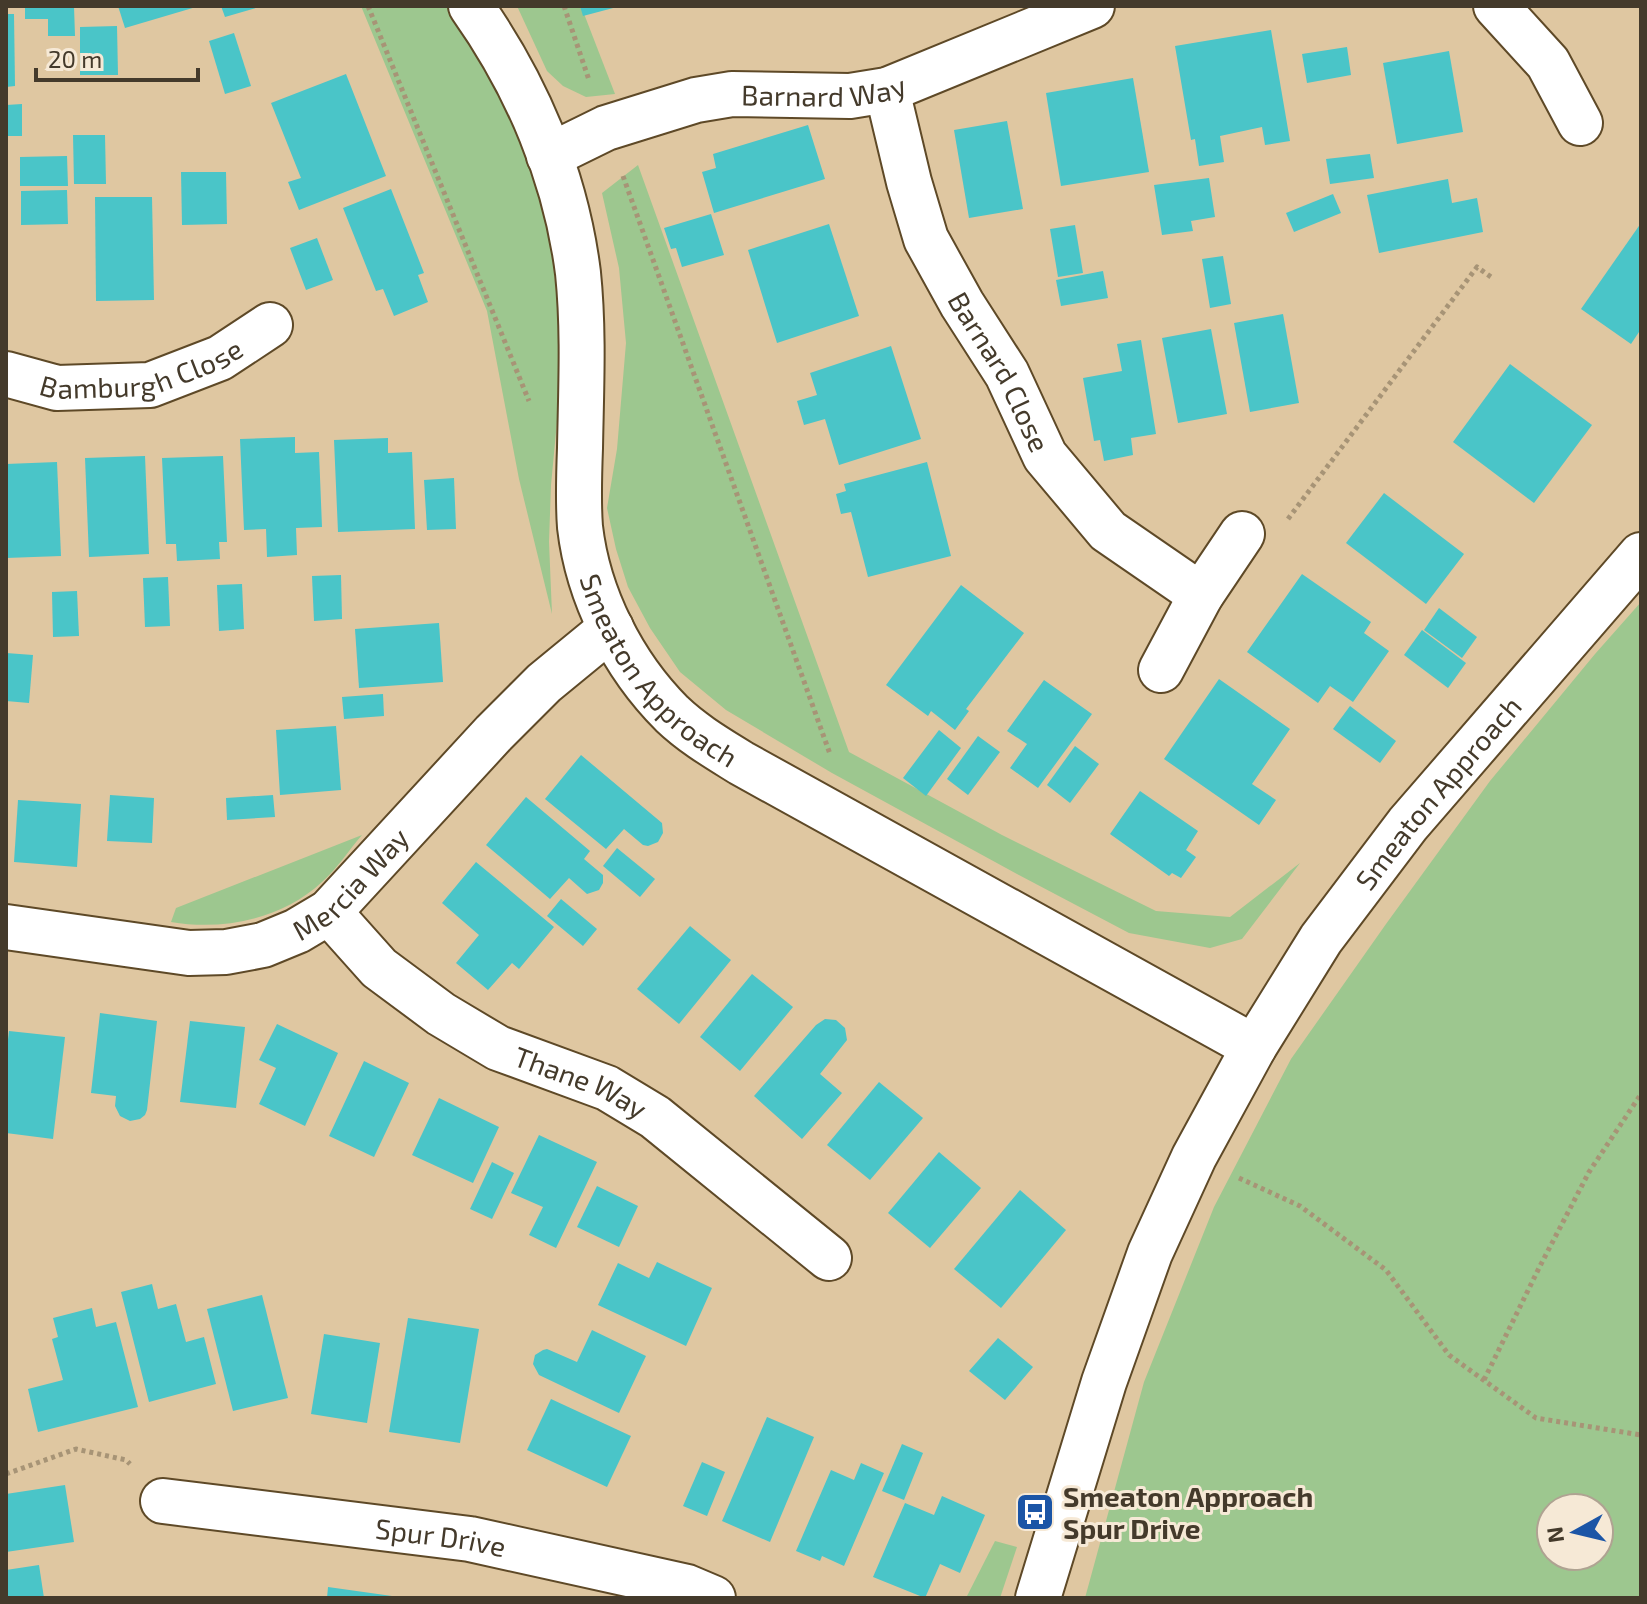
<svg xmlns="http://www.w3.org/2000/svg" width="1647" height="1604" viewBox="0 0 1647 1604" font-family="'Exo 2',sans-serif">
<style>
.green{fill:#9dc78f;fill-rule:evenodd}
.building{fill:#4ac5c8}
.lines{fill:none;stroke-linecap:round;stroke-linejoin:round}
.street-casing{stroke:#5e4927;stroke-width:48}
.path{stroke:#a79476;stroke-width:5;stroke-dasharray:4 4;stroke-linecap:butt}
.street{stroke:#fff;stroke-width:44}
.labels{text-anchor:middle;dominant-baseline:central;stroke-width:6;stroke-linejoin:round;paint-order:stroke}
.street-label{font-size:28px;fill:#443a2b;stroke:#f6e9d6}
.poi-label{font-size:28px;font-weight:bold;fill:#443a2b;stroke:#f6e9d6;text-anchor:start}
</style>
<rect width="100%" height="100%" fill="#dfc7a1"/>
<g class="green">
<polygon points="361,6 448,6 499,88 528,154 549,225 563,358 551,485 549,542 552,614 519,479 487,311"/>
<polygon points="517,6 581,6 615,94 586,97 563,86 547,71"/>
<polygon points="638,165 849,752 1002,835 1156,911 1230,917 1300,863 1242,939 1210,948 1129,933 1017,874 832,773 726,710 680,672 650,628 628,587 616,549 607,508 617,449 626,343 619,268 602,193"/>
<path d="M1641,602V1598H1085L1144,1382L1214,1207L1291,1059L1386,924L1490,781L1595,654ZM1551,1508H1599V1556H1551Z"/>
<path d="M362,835C349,850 337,869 322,882C282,919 224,931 171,922L176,908Z"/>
<polygon points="995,1541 1017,1547 1000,1598 966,1598"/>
</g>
<g class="building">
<polygon points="25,6 74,6 75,36 48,36 48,19 25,19"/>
<polygon points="118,6 196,6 196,7 125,28"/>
<polygon points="221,6 259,6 259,7 225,17"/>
<polygon points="580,6 617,6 617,7 583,16"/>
<polygon points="6,14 14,14 15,86 6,87"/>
<polygon points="117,26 118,75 80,75 80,27"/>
<polygon points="1271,30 1290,141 1265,145 1262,127 1220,136 1224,162 1199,166 1195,139 1191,140 1175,46"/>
<polygon points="234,33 251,86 225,94 209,41"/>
<polygon points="1347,47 1351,75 1307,83 1302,54"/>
<polygon points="1449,51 1463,132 1397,144 1383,63"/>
<polygon points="346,74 386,176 299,210 288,182 301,178 271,103"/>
<polygon points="1133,78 1149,172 1061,186 1046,93"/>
<polygon points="22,104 22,136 6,136 6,105"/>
<polygon points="1007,121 1023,209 969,218 954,130"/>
<polygon points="808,125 825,179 714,213 702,172 716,168 713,154"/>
<polygon points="73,135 105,135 106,184 74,184"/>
<polygon points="1370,154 1374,178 1330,184 1326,159"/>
<polygon points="67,156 68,186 20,186 20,157"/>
<polygon points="181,172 226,172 227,224 182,225"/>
<polygon points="1209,178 1215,217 1191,221 1193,231 1162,235 1154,185"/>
<polygon points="1448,179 1452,203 1477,198 1483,232 1379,253 1367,195"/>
<polygon points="391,189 424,273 418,275 428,302 394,316 383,289 376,291 343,208"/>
<polygon points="67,190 68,224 21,225 21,191"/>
<polygon points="1333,194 1341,213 1294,232 1286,213"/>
<polygon points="95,197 152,197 154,300 96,301"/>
<polygon points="711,214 724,255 682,267 676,248 671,249 664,228"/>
<polygon points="1641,223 1641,329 1631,344 1581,309"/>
<polygon points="829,224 859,316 777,343 748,250"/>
<polygon points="1075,225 1083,273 1058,277 1050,229"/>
<polygon points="317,238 333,280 306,290 290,248"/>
<polygon points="1223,256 1231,304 1210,308 1202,259"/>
<polygon points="1103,271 1108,298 1061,306 1056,280"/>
<polygon points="1283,314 1299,403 1250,412 1234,323"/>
<polygon points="1211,329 1227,414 1178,423 1162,338"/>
<polygon points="1141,340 1156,434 1131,438 1133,455 1104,461 1100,440 1094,441 1083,378 1122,371 1117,344"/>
<polygon points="891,346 921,439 839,465 825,419 804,425 797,401 817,395 810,373"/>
<polygon points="1510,364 1592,425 1534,503 1453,442"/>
<polygon points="295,437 295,453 319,452 322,527 296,528 297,555 267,557 266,529 244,530 240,439"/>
<polygon points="388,438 388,453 412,452 415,529 338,532 334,440"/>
<polygon points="145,456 149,554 89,557 85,458"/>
<polygon points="223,456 227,542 219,542 220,559 177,561 176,544 166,544 162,458"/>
<polygon points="57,462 61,556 6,558 6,464"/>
<polygon points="927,462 951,556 868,577 851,512 841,514 836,494 846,491 844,484"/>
<polygon points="454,478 456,529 427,530 424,480"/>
<polygon points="1384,493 1464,554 1426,604 1346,543"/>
<polygon points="1302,574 1371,622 1364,633 1389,651 1353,702 1330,686 1318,703 1247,652"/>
<polygon points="341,575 342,619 314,621 312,576"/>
<polygon points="168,577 170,626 145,627 143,578"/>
<polygon points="242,584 244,629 219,631 217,585"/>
<polygon points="961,585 1024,633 966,709 969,711 955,730 931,711 928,716 886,685"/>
<polygon points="77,591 79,636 53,637 52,592"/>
<polygon points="1439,608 1477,637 1462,658 1424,630"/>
<polygon points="439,623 443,682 359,688 355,629"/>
<polygon points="1422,630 1466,663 1448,688 1404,655"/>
<polygon points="6,653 33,655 29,703 6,701"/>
<polygon points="1219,679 1290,729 1252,784 1276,800 1259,825 1164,759"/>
<polygon points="1044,680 1092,714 1038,788 1010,768 1027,744 1007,731"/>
<polygon points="383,694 384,716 344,719 342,697"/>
<polygon points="1350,706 1396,741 1380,763 1333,729"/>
<polygon points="336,726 341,790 280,795 276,730"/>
<polygon points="939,730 961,748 926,796 903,778"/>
<polygon points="978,736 1000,752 968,795 947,779"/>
<polygon points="1075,746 1099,764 1070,803 1047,785"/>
<polygon points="581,755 662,823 663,833 658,842 648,846 643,845 624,829 606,849 545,799"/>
<polygon points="1140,791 1198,831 1186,850 1196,857 1181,878 1172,873 1169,876 1110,834"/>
<polygon points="110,795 154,798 152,843 107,841"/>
<polygon points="273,795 275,817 227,820 226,798"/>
<polygon points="526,797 590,851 584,859 603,875 603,883 599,890 587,894 569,878 550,899 486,845"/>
<polygon points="18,800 81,804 77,867 14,862"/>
<polygon points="617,848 655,879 640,897 603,866"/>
<polygon points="476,862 554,927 519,969 512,963 488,990 456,963 479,935 442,903"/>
<polygon points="561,899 597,929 583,946 547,916"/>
<polygon points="690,926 731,960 679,1024 637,989"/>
<polygon points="752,974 793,1007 740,1071 700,1037"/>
<polygon points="100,1013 157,1021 147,1110 145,1115 140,1119 130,1121 120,1116 115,1106 116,1096 91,1093"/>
<polygon points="825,1019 836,1020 845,1028 847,1040 820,1074 842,1093 802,1139 754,1096 816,1025"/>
<polygon points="190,1021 245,1027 236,1108 180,1102"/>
<polygon points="277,1024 338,1053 305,1126 259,1104 276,1068 259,1060"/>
<polygon points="9,1031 65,1037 53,1139 6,1133 6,1057"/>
<polygon points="364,1061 409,1083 374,1157 329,1136"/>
<polygon points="879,1082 923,1118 870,1180 827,1145"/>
<polygon points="439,1098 499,1127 473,1183 412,1155"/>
<polygon points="539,1135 597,1162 556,1248 529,1235 543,1207 511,1193"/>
<polygon points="939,1152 981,1188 930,1248 888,1213"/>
<polygon points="492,1162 514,1173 492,1219 470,1209"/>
<polygon points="597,1186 638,1206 619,1247 577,1227"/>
<polygon points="1020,1190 1066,1230 1001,1308 954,1269"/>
<polygon points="657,1262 712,1288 686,1346 598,1305 618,1263 649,1278"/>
<polygon points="152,1284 158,1309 176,1304 186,1342 204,1337 216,1384 149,1402 121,1292"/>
<polygon points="262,1295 288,1398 233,1411 207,1309"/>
<polygon points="92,1308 96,1327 116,1322 138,1407 38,1432 28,1389 63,1380 52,1339 58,1337 53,1318"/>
<polygon points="408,1318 479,1329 460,1443 389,1432"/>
<polygon points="592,1330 646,1356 619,1413 539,1375 533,1364 535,1355 543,1350 547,1349 577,1362"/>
<polygon points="324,1334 380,1343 367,1423 311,1414"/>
<polygon points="998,1338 1033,1367 1005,1400 969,1371"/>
<polygon points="551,1399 631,1436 607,1487 527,1450"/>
<polygon points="767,1417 814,1437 770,1542 722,1521"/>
<polygon points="902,1444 923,1453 904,1500 882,1491"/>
<polygon points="702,1462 725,1472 707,1516 683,1506"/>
<polygon points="861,1463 884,1473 844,1566 822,1556 820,1561 796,1551 831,1470 854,1480"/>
<polygon points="65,1485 74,1542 6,1552 6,1494"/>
<polygon points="942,1496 985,1515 960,1573 940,1564 925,1598 873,1577 905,1503 934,1515"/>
<polygon points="39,1565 44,1598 6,1598 6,1570"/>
<polygon points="328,1587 392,1596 391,1598 327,1598"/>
</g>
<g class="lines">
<defs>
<g id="street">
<path id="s1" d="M471,6C527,85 566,177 578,273C584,331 581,390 580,448C579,474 578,501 580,527C588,596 623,665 672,714C693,734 717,748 741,763L1254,1047"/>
<polyline points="1496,6 1548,63 1580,123"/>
<path id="s2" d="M887,90L909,182L926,239L962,304L1007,374L1045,456L1108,531L1201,595"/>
<path id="s3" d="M549,156L606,128L696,100L732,94L850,96L887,90L1092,6"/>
<path id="s4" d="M6,374L57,388L150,385L220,358L270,325"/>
<polyline points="1161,670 1201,595 1242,534"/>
<path id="s5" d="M329,912L379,968L441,1014L498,1048L607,1088L655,1117L829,1258"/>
<path id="s6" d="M6,927L189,953L226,952L263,945L297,931L329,912L494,733L544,683L611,628"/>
<path id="s7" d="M163,1501L470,1539L687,1587L713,1598"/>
<path id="s8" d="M1038,1598L1104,1382L1150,1253L1194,1157L1254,1047L1321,939L1408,824L1641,555"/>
</g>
</defs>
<use href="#street" class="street-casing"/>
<g class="path">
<polyline points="368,6 529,401"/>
<polyline points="564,6 589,80"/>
<polyline points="623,176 830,754"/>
<polyline points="1288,519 1477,267 1491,277"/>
<polyline points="1239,1178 1300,1206 1386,1270 1449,1355 1536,1418 1641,1435"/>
<polyline points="1484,1380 1539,1268 1589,1172 1641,1094"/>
<polyline points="6,1474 76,1449 126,1460 130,1464"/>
</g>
<use href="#street" class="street"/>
</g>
<defs>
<symbol id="bus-square" viewBox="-11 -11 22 22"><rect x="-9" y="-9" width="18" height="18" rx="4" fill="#1b55a6" stroke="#f6e9d6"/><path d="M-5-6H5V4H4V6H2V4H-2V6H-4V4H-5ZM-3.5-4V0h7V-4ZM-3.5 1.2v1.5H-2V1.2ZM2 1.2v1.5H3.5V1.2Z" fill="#fff"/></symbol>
</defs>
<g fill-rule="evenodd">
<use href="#bus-square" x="1013" y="1490" width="44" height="44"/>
</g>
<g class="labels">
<g class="street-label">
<text stroke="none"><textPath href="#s3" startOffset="286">Barnard Way</textPath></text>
<text stroke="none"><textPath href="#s4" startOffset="140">Bamburgh Close</textPath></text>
<text stroke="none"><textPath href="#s2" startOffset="306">Barnard Close</textPath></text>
<text stroke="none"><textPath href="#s1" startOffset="714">Smeaton Approach</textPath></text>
<text stroke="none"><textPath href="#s8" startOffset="908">Smeaton Approach</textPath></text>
<text stroke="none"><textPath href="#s6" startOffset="368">Mercia Way</textPath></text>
<text stroke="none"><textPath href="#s5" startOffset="308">Thane Way</textPath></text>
<text stroke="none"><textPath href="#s7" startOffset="280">Spur Drive</textPath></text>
</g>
<g class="poi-label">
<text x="1063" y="1496">Smeaton Approach<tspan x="1063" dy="32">Spur Drive</tspan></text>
</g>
</g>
<rect width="1647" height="1604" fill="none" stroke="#443a2b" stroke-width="16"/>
<g transform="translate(1575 1532) rotate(262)"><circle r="38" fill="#f6e9d6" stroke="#afa392" stroke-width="2"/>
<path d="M0-6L14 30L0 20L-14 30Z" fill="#1b55a6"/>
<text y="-12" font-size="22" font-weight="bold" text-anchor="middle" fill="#443a2b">N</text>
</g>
<path d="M36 68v12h162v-12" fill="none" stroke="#443a2b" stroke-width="4"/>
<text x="48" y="68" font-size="24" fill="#443a2b" stroke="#f6e9d6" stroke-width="6" paint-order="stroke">20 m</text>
</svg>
